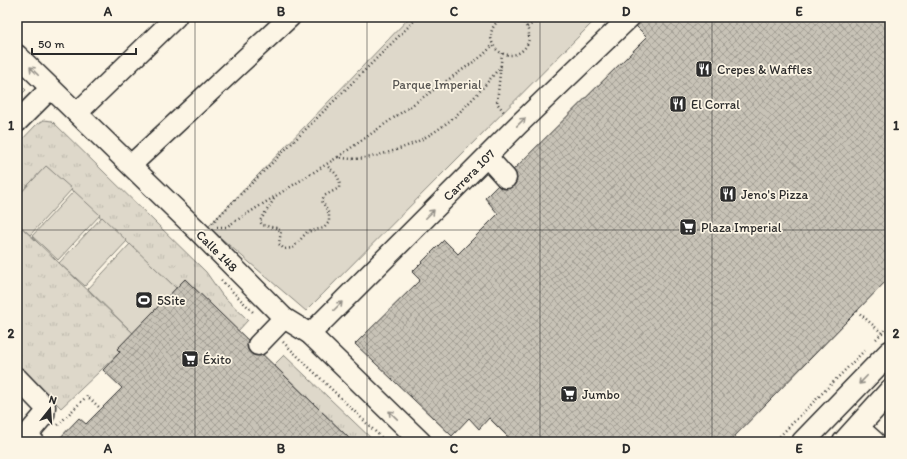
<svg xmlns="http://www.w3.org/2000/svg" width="907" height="459" viewBox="0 0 907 459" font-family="Itim,sans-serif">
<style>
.grass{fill:url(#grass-tufts);stroke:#84827a}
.park{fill:#ded8ca;stroke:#84827a}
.building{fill:url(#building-cross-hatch);stroke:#2b2b2b}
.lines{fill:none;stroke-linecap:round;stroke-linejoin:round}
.minor-casing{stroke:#2b2b2b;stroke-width:23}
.major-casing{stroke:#2b2b2b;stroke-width:25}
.path{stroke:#2b2b2b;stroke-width:2.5;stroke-dasharray:1 3;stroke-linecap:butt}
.minor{stroke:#fcf5e5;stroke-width:20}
.major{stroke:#fcf5e5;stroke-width:22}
.oneway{stroke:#949088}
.grid{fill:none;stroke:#2b2b2b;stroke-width:1;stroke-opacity:0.55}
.labels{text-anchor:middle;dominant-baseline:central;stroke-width:3.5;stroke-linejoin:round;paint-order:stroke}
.poi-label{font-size:13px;fill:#2b2b2b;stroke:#fcf5e5;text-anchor:start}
.park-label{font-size:13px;fill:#585653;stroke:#fcf5e5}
.street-label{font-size:13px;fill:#2b2b2b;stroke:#fcf5e5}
.neatline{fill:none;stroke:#2b2b2b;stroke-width:1.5}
.grid-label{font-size:13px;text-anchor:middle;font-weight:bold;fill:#2b2b2b}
</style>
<defs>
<pattern id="grass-tufts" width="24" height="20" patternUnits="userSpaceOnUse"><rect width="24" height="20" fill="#ded8ca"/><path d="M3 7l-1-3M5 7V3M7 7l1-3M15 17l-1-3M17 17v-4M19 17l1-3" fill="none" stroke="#bfbaae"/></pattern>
<pattern id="building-cross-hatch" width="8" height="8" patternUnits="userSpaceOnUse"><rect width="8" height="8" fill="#c8c3b7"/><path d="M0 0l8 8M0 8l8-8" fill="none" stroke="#a39f95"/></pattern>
</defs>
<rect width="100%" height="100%" fill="#fcf5e5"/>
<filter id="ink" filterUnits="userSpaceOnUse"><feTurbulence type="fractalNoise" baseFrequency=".025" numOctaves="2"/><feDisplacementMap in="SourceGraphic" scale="8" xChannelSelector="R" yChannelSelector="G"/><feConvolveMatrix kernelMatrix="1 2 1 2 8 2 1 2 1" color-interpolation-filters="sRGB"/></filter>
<g filter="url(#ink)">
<g class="grass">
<polygon points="44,120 52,121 206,272 222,295 248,320 238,331 185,279 176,288 46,166 17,197 17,145 36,125"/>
<polygon points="17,223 133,333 117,349 120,352 61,408 17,364"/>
<polygon points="284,355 375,442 353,442 274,365"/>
</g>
<g class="park">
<polygon points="410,17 598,17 306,311 208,227"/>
<polygon points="17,81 26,90 17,99"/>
<polygon points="46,166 72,189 30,235 17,223 17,197"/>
<polygon points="74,191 100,215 58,260 32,236"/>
<polygon points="102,217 127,241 85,286 59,263"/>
<polygon points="130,244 176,288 133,333 88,289"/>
</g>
<g class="building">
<polygon points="634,17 890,17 890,277 729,442 669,442 665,438 661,442 644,442 640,438 636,442 513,442 489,418 479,429 469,418 452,436 355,344 420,280 412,272 444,240 458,254 498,214 485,198 647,37 631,21"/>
<polygon points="185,279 353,442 56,442 79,418 86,424 122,388 103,370 120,352 117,349"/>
</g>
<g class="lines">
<defs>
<g id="minor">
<polyline points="17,55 198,231 284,318 310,334 421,442"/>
<polyline points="77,113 176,17"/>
<polyline points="17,122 51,88"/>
<polyline points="487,157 506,178"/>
<polyline points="131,165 290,17"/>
<polyline points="310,334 518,125 630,17"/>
<polyline points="258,345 284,318"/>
<polyline points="17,378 45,407 44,415 27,435 34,442"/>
<polyline points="858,427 875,442"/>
</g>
<g id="major">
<polyline points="803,442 890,352"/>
<polyline points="844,442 890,391"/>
</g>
</defs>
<use href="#minor" class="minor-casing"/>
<use href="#major" class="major-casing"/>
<g class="path">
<circle cx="510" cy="36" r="19"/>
<polyline points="527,27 543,17"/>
<polyline points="502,53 497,103 504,112"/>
<polyline points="338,157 482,56 493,45"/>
<path d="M274,199L260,221L262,225L276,228L281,231L279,244L284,249L293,248L307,232L324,228L329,222V214L322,201L324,196L339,188C341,176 334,172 326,165"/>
<polyline points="212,223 418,17"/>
<path d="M217,227H226L338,157C355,161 369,158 386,153C441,138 466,108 501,66"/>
<polyline points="221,280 254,313"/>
<polyline points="857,311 882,333"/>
<polyline points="876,339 890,325"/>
<polyline points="283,342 386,442"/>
<polyline points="58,425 87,396 101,409"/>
<polyline points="885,429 890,423"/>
<polyline points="774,442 865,350"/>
</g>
<use href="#minor" class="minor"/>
<use href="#major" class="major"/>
</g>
<defs><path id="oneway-shaft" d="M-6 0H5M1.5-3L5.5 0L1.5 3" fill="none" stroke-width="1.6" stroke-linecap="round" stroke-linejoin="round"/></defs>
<g class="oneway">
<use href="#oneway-shaft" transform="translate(34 71) rotate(-135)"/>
<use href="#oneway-shaft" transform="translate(521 122) rotate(-44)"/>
<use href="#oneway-shaft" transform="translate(430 214) rotate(-45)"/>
<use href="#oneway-shaft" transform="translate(338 306) rotate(-45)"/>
<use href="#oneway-shaft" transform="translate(863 380) rotate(134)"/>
<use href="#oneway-shaft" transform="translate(393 415) rotate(-136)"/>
</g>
</g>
<path class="grid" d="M195,17V442M367,17V442M540,17V442M712,17V442M17,230H890"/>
<defs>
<symbol id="restaurant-square" viewBox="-11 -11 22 22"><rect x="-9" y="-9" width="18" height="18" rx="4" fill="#2b2b2b" stroke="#fcf5e5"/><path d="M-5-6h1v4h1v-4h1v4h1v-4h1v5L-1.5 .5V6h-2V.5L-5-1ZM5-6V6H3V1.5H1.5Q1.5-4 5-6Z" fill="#fff"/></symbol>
<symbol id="supermarket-square" viewBox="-11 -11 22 22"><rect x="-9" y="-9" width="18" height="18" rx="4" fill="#2b2b2b" stroke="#fcf5e5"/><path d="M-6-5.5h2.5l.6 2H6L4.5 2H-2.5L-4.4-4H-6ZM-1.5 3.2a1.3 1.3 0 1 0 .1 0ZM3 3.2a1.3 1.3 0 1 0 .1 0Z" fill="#fff"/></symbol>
<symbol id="stadium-square" viewBox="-11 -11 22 22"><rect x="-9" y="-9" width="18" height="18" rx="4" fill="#2b2b2b" stroke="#fcf5e5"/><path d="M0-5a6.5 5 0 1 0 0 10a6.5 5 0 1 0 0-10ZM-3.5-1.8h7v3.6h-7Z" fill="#fff"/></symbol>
</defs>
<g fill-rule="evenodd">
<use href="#restaurant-square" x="694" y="59" width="20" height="20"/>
<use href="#restaurant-square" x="668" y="94" width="20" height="20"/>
<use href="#restaurant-square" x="718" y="184" width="20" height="20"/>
<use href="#supermarket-square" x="678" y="217" width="20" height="20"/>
<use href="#stadium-square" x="134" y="290" width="20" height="20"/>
<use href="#supermarket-square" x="180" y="349" width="20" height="20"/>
<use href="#supermarket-square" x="559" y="384" width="20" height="20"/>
</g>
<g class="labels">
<g class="poi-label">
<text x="717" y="69">Crepes &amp; Waffles</text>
<text x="691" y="104">El Corral</text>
<text x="741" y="194">Jeno's Pizza</text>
<text x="701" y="227">Plaza Imperial</text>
<text x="157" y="300">5Site</text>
<text x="203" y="359">Éxito</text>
<text x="582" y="394">Jumbo</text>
</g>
<g class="park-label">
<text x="437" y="84">Parque Imperial</text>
</g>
<g class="street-label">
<text transform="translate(469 175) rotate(-45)">Carrera 107</text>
<text transform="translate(217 251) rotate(45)">Calle 148</text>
</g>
</g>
<rect width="907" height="459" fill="none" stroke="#fcf5e5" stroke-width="44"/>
<g transform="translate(50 409) rotate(17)" stroke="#fcf5e5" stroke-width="3" paint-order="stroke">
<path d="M0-3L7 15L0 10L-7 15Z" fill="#2b2b2b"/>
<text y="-6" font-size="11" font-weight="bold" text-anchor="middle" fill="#2b2b2b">N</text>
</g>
<path d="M32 48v6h104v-6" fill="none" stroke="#2b2b2b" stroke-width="2"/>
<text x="38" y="48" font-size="12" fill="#2b2b2b" stroke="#fcf5e5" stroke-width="3" paint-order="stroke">50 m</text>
<rect x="22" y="22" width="863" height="415" class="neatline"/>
<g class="grid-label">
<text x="108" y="16">A</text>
<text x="281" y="16">B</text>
<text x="454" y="16">C</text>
<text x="626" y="16">D</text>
<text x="799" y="16">E</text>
<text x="11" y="130">1</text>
<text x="896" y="130">1</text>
<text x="11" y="338">2</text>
<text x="896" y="338">2</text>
<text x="108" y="453">A</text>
<text x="281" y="453">B</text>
<text x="454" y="453">C</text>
<text x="626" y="453">D</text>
<text x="799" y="453">E</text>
</g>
</svg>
